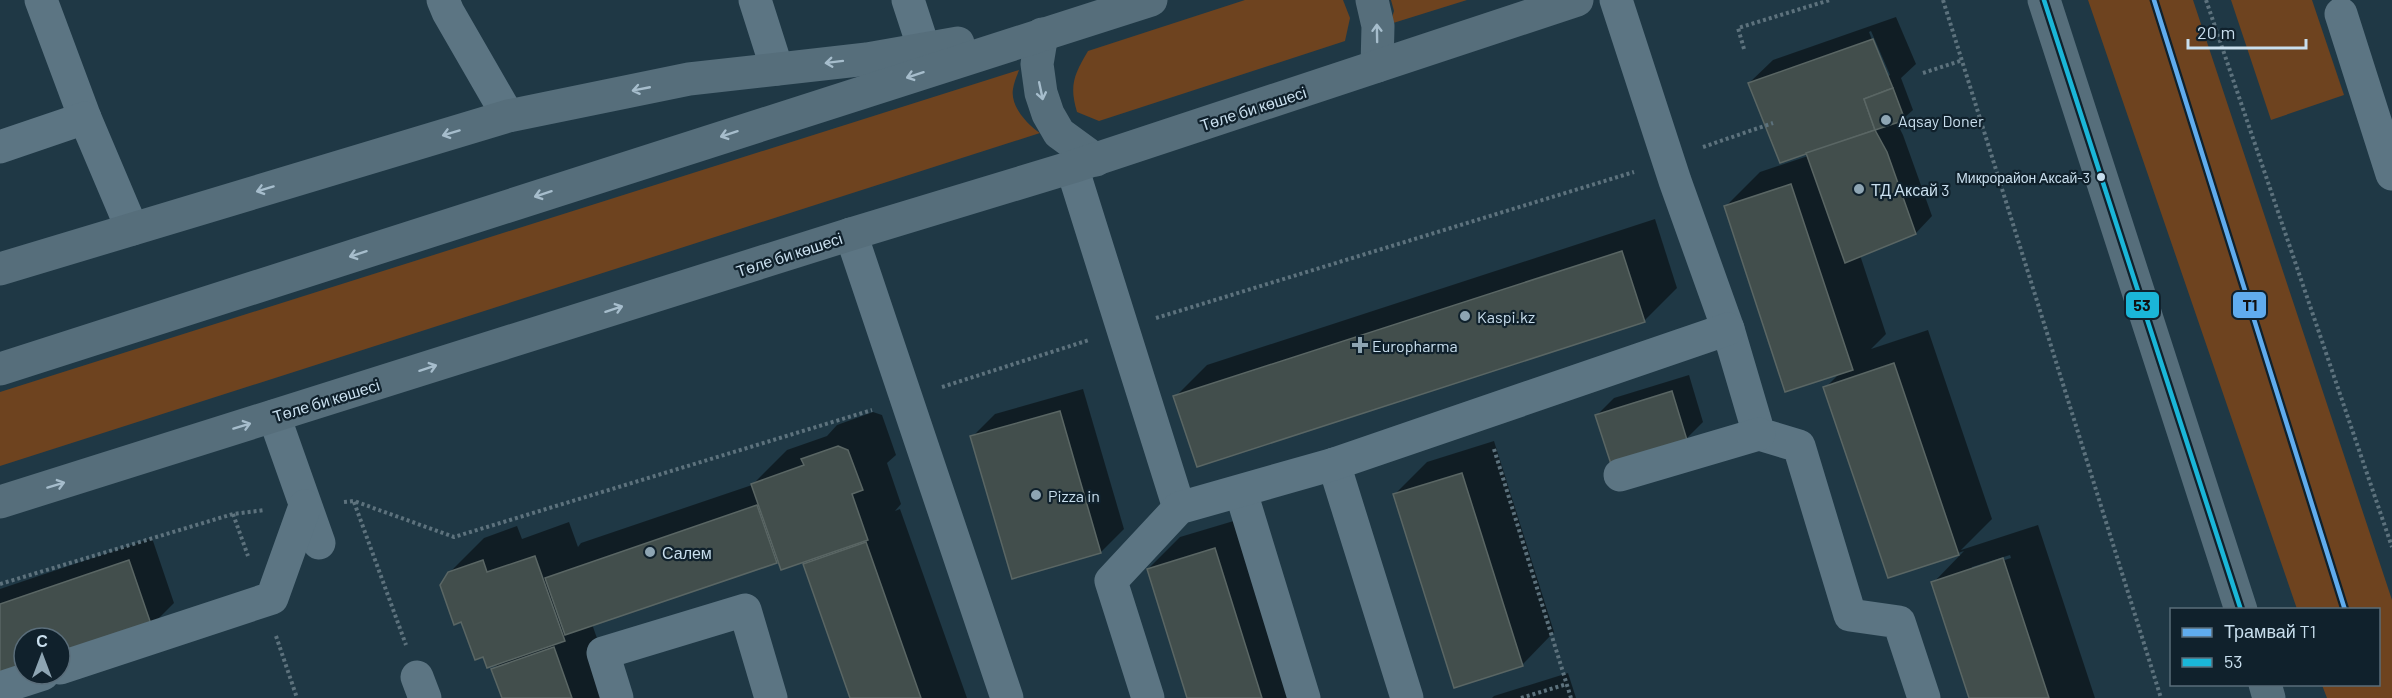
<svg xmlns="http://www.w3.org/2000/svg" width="2392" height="698" viewBox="0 0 2392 698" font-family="Barlow,sans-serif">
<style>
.green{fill:#6e431f}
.shadow{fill:#0007;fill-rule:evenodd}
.building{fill:#424e4c;stroke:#5a6664;stroke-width:1.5}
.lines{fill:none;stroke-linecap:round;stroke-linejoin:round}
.path{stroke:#5d727d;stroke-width:4;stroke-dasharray:3 3;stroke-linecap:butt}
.minor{stroke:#5c7583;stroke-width:33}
.major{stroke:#566e7b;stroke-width:33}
.bus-1-casing{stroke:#10212c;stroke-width:9}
.bus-1{stroke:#1ab6d8;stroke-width:4.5}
.tram-1-casing{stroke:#10212c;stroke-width:9}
.tram-1{stroke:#60acee;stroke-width:4.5}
.oneway{stroke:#a6bdcc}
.poi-dot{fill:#8ea5b3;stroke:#10212c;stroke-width:2}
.bus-dot{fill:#c9dfee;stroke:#10212c;stroke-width:2}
.labels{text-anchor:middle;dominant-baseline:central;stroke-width:4.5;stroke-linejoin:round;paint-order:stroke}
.bus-label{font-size:14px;fill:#c9dfee;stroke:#10212c;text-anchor:end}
.street-label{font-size:16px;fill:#c9dfee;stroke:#10212c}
.poi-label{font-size:16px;fill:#c9dfee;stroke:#10212c;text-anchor:start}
.line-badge{stroke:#10212c;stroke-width:2}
.pale-badge-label{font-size:16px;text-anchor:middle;font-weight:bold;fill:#111}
</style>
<rect width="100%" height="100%" fill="#1f3845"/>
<g class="green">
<path d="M1245,0H1343L1350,18L1345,41L1099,121L1077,112C1069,85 1074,75 1088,51Z"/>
<polygon points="1391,0 1467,0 1390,24 1394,11"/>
<polygon points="2088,0 2193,0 2392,600 2392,698 2327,698 2322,685 2378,684 2378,610 2297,609"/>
<polygon points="2231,0 2312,0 2344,95 2271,120"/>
<path d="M1019,70C1017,76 1014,82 1013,89C1010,106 1027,124 1040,133L0,466V392Z"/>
</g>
<g class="shadow">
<path d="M1896,17L1916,64L1901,78L1913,110L1904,118L1896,121L1903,135L1932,216L1916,233L1860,255L1886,334L1871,349L1928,330L1992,519L1961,550L2038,525L2095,698H1971L1933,583L1964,551L1889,576L1825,388L1841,372L1725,207L1760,172L1808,156L1749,83L1773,60ZM1871,31L1890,75L1887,77L1869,32ZM2010,555L2011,558L1972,570V567Z"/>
<polygon points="1655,219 1677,288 1645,320 1198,465 1175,397 1207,365"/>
<polygon points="1689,375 1703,422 1686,439 1597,415 1614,398"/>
<polygon points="1083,389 1124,529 1101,552 972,437 995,414"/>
<polygon points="873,412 882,415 896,455 887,463 901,504 895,511 900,509 967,698 852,698 805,565 812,558 779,559 776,562 592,624 618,698 503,698 493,669 500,662 449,573 484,538 517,526 522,539 569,522 578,547 581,543 752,485 787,450 827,436 837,425"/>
<polygon points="1494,441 1554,632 1522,665 1394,495 1427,462"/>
<polygon points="1247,517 1304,698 1188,698 1148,569 1180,537"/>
<polygon points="152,538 174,603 151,626 60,638 24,638 0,676 0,589"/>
<polygon points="1568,673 1576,698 1492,698 1494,696"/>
</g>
<g class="building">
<polygon points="1873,39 1893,88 1864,99 1875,130 1780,163 1748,83"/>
<polygon points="1893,88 1905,120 1875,130 1864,99"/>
<polygon points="1875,130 1887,152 1916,234 1845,263 1806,153"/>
<polygon points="1791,184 1853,370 1785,392 1724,206"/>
<polygon points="1622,251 1645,322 1197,467 1173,396"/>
<polygon points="1894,363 1959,555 1888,578 1823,387"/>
<polygon points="1672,391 1687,440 1611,464 1595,415"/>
<polygon points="1060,411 1101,553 1012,579 970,436"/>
<polygon points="838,446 848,450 863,490 852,494 868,540 781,570 751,484 804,465 801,459"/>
<polygon points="1462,473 1523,666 1454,688 1393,494"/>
<polygon points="757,505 777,563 565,635 545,578"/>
<polygon points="866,542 921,698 850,698 803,564"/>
<polygon points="1215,548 1262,698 1187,698 1147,569"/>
<polygon points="535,556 565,641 487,668 483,657 475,660 461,622 454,625 440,585 448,572 483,560 487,572"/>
<polygon points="2003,558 2049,698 1969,698 1931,582"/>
<polygon points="129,560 152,627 60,658 60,638 24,638 24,670 0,678 0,604"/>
<polygon points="554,647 572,698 502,698 491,669"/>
</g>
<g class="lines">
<g class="path">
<polyline points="1943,0 2161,698"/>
<polyline points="2206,0 2392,547"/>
<polyline points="1744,49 1738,28 1830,0"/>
<polyline points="1923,73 1963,60"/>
<polyline points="1703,147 1773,123"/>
<polyline points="1156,318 1634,172"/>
<polyline points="942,387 1089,340"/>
<polyline points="1494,449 1571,698"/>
<polyline points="344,502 354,501 454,537 872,410"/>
<polyline points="354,502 406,645"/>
<polyline points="233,514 248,556"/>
<polyline points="0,584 233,514 265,510"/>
<polyline points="276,636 297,698"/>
<polyline points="1521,698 1567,684"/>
</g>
<g class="minor">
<polyline points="41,0 85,118"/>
<polyline points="443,0 448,12 508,116"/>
<polyline points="755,0 777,69"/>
<polyline points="908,0 924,49"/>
<polyline points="1616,0 1675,181 1728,329 1759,434 1799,446 1850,615 1899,622 1924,698"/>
<polyline points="2341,14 2392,174"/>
<polyline points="0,147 85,118 132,229"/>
<polyline points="1072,167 1179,508"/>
<polyline points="851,234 1007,698"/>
<polyline points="274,416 319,543"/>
<polyline points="1334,464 1407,698"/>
<polyline points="1620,475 1759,434"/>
<polyline points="1241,492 1304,698"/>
<polyline points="60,668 272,598 305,506"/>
<polyline points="417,677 425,698"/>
<polyline points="0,688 43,674"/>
<polyline points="617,698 603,653 745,610 771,698"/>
<polyline points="1148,698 1111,581 1179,508 1334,464 1728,329"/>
</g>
<g class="major">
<polyline points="1372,0 1378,26 1377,66"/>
<polyline points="2044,0 2241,610"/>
<polyline points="1042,34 1037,64 1041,93 1048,114 1059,133 1096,160"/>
<polyline points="0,269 508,116 689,79 867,59 958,43"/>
<polyline points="0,369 1151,0"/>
<polyline points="0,502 851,234 1072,167 1577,0"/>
<polyline points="2265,684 2269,698"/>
</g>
<defs>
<polyline id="bus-1" points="2044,0 2241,610"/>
</defs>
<use href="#bus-1" class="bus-1-casing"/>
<use href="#bus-1" class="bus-1"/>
<defs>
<polyline id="tram-1" points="2154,0 2345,610"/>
</defs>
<use href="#tram-1" class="tram-1-casing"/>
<use href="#tram-1" class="tram-1"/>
</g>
<defs><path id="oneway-shaft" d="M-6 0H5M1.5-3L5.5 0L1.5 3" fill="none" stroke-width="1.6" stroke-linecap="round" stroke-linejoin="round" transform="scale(1.5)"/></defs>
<g class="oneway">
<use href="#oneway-shaft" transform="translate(1377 33) rotate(-91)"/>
<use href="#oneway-shaft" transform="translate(834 62) rotate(173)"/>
<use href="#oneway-shaft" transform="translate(915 75) rotate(162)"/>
<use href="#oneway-shaft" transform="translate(641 89) rotate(169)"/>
<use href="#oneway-shaft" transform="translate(1041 91) rotate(78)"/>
<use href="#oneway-shaft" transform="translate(451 133) rotate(163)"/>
<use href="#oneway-shaft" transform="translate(729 134) rotate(162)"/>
<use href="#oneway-shaft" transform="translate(265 189) rotate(163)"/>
<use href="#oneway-shaft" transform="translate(543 194) rotate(162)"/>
<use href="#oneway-shaft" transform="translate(358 254) rotate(162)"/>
<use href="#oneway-shaft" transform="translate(614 309) rotate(-18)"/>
<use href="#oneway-shaft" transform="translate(428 368) rotate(-18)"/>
<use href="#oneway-shaft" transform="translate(242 426) rotate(-17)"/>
<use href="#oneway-shaft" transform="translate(56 485) rotate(-17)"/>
</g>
<g class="poi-dot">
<circle cx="1886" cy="120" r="6"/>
<circle cx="1859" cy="189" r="6"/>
<circle cx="1465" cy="316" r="6"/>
<path d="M1357 336h6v6h6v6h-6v6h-6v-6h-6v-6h6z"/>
<circle cx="1036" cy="495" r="6"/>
<circle cx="650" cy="552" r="6"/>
</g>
<circle class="bus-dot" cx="2101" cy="177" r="5"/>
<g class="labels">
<g class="bus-label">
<text x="2090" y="177">Микрорайон Аксай-3</text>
</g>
<g class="street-label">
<text transform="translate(1253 108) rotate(-18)">Төле би көшесі</text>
<text transform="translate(789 254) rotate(-18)">Төле би көшесі</text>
<text transform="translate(326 400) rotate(-17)">Төле би көшесі</text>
</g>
<g class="poi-label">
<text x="1898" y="120">Aqsay Doner</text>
<text x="1871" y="189">ТД Аксай 3</text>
<text x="1477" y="316">Kaspi.kz</text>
<text x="1372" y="345">Europharma</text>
<text x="1048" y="495">Pizza in</text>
<text x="662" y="552">Салем</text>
</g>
</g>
<g class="line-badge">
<rect x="2125" y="291" width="35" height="28" rx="6" fill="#1ab6d8"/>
<rect x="2232" y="291" width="35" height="28" rx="6" fill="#60acee"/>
</g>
<g class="pale-badge-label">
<text x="2142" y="311">53</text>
<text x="2250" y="311">T1</text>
</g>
<rect x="2170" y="608" width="210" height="78" fill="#10212c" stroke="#5a6d7a" stroke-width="1.5"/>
<rect x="2182" y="628" width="30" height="9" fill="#60acee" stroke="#5a6d7a" stroke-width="1.5"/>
<text x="2224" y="638" font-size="18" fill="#c9dfee">Трамвай T1</text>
<rect x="2182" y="658" width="30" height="9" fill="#1ab6d8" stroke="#5a6d7a" stroke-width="1.5"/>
<text x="2224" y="668" font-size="18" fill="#c9dfee">53</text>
<g transform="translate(42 656)"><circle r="28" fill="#10212c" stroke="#5a6d7a" stroke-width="1.5"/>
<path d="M0-4.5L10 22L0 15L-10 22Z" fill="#8ea5b3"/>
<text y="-9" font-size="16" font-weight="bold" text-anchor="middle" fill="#c9dfee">С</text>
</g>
<path d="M2188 39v9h118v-9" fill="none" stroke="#c9dfee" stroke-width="3"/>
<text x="2197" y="39" font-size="18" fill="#c9dfee" stroke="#10212c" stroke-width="4.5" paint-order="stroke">20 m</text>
</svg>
